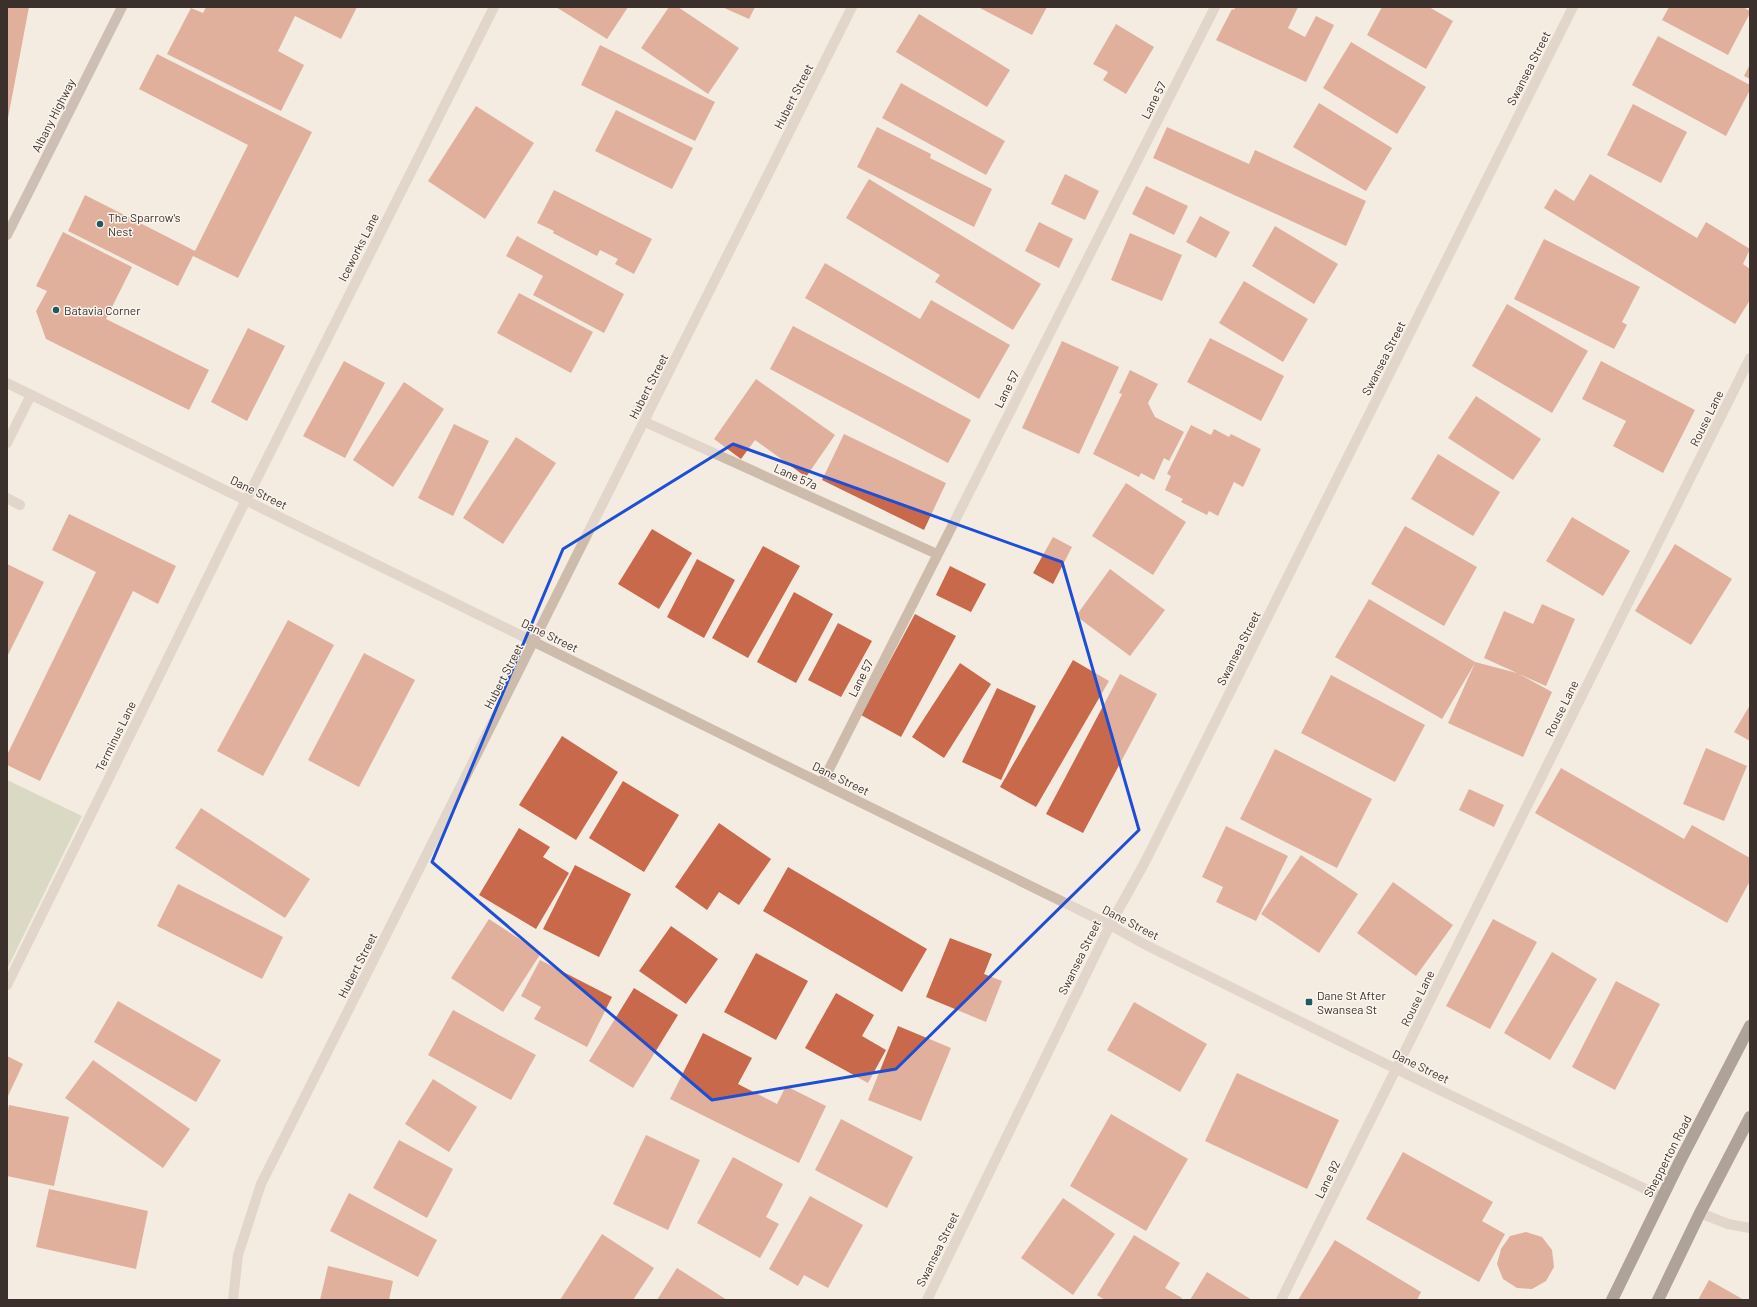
<svg xmlns="http://www.w3.org/2000/svg" width="1757" height="1307" viewBox="0 0 1757 1307" font-family="Barlow,sans-serif">
<style>
.grass{fill:#b8c4a0}
.building{fill:#c8694b}
.lines{fill:none;stroke-linecap:round;stroke-linejoin:round}
.lane{stroke:#cdbbac;stroke-width:10}
.street{stroke:#cdbbac;stroke-width:10}
.secondary{stroke:#a18a7d;stroke-width:10}
.highway{stroke:#5c4a42;stroke-width:12}
.marked{fill:none;stroke:#1d4ed8;stroke-width:3;stroke-linejoin:round}
.poi-dot{fill:#1f5a5e;stroke:#fbf5ee;stroke-width:1.5}
.labels{text-anchor:middle;dominant-baseline:central;stroke-width:3;stroke-linejoin:round;paint-order:stroke}
.street-label{font-size:12px;fill:#3b302b;stroke:#fbf5ee}
.poi-label{font-size:12px;fill:#3b302b;stroke:#fbf5ee;text-anchor:start}
</style>
<rect width="100%" height="100%" fill="#f4ebe1"/>
<polygon class="grass" points="7,780 82,816 7,969"/>
<g class="building">
<polygon points="7,7 29,7 8,118 7,118"/>
<polygon points="206,7 357,7 341,39 295,16 278,51 304,65 281,111 167,54 191,8 203,13"/>
<polygon points="556,7 628,7 607,39"/>
<polygon points="669,7 678,7 739,48 708,94 641,48"/>
<polygon points="722,7 755,7 749,19"/>
<polygon points="978,7 1047,7 1032,35"/>
<polygon points="1235,7 1298,7 1288,28 1305,37 1316,16 1334,25 1306,82 1216,40 1232,9 1234,10"/>
<polygon points="1382,7 1429,7 1453,21 1426,69 1367,35"/>
<polygon points="1669,7 1743,7 1750,11 1750,13 1728,55 1662,20"/>
<polygon points="919,14 1010,70 987,107 896,52"/>
<polygon points="1116,24 1154,47 1126,94 1103,80 1108,72 1093,64"/>
<polygon points="1658,36 1750,85 1750,90 1726,136 1632,85"/>
<polygon points="1351,42 1426,87 1397,134 1323,88"/>
<polygon points="600,45 715,102 695,141 581,85"/>
<polygon points="157,54 312,132 238,278 193,256 178,286 68,231 85,195 195,251 248,145 139,89"/>
<polygon points="1750,64 1750,79 1744,76"/>
<polygon points="901,83 1005,141 986,175 882,118"/>
<polygon points="1319,103 1392,148 1366,191 1293,147"/>
<polygon points="1633,104 1687,132 1661,183 1607,155"/>
<polygon points="476,106 534,143 485,219 428,181"/>
<polygon points="616,110 693,148 672,189 595,151"/>
<polygon points="877,127 931,154 930,158 992,189 974,227 857,167"/>
<polygon points="1167,127 1249,164 1255,150 1366,201 1346,246 1153,158"/>
<polygon points="1065,174 1099,191 1085,220 1051,204"/>
<polygon points="1590,174 1697,238 1706,222 1750,249 1743,264 1750,269 1750,300 1735,324 1544,208 1555,189 1574,201"/>
<polygon points="869,179 1041,284 1013,330 935,282 940,275 846,218"/>
<polygon points="1146,186 1188,206 1174,235 1132,214"/>
<polygon points="554,190 652,239 634,274 615,264 618,259 600,250 597,256 553,233 554,231 537,223"/>
<polygon points="1200,216 1230,232 1216,258 1186,242"/>
<polygon points="1039,222 1073,239 1059,268 1025,251"/>
<polygon points="1275,226 1338,264 1314,304 1252,266"/>
<polygon points="63,232 132,267 106,319 209,370 189,410 46,339 36,311 47,291 36,286"/>
<polygon points="1130,233 1182,255 1162,301 1111,280"/>
<polygon points="517,236 624,294 604,333 533,295 543,276 506,256"/>
<polygon points="1544,239 1640,287 1622,322 1627,325 1614,349 1514,299"/>
<polygon points="825,263 920,319 931,300 1010,345 979,399 805,298"/>
<polygon points="1244,281 1308,319 1283,362 1219,323"/>
<polygon points="519,293 593,332 571,373 497,333"/>
<polygon points="1507,304 1588,351 1552,413 1472,366"/>
<polygon points="793,326 971,420 948,463 770,369"/>
<polygon points="248,328 285,346 247,421 211,402"/>
<polygon points="1210,338 1284,376 1261,421 1187,382"/>
<polygon points="1062,341 1119,367 1079,454 1022,428"/>
<polygon points="344,361 385,383 345,458 303,436"/>
<polygon points="1601,361 1695,410 1663,473 1613,446 1626,421 1582,399"/>
<polygon points="1130,370 1158,384 1148,403 1155,417 1184,432 1169,461 1164,458 1154,480 1141,473 1139,477 1093,454 1122,394 1119,393"/>
<polygon points="756,379 835,435 806,477 755,440 741,459 714,439"/>
<polygon points="404,382 444,409 393,487 353,460"/>
<polygon points="1476,396 1541,439 1513,480 1448,438"/>
<polygon points="454,424 489,441 453,516 418,498"/>
<polygon points="1191,425 1211,435 1214,429 1229,437 1231,434 1261,449 1243,487 1234,482 1218,516 1209,511 1207,515 1181,502 1183,499 1165,490 1171,476 1167,474"/>
<polygon points="844,434 946,483 924,530 822,480"/>
<polygon points="516,437 556,463 503,544 463,518"/>
<polygon points="1438,454 1500,492 1473,536 1411,499"/>
<polygon points="1126,483 1186,522 1153,575 1092,536"/>
<polygon points="69,514 176,566 158,604 133,591 40,781 7,765 7,755 96,572 52,550"/>
<polygon points="1572,517 1630,551 1603,596 1546,561"/>
<polygon points="1405,526 1477,567 1444,626 1371,584"/>
<polygon points="652,529 692,553 659,609 618,584"/>
<polygon points="1053,537 1072,547 1053,584 1033,573"/>
<polygon points="1675,544 1732,579 1691,645 1635,611"/>
<polygon points="763,546 800,566 748,658 712,638"/>
<polygon points="697,559 735,580 704,638 667,617"/>
<polygon points="7,564 44,582 7,657"/>
<polygon points="950,566 986,584 971,612 936,595"/>
<polygon points="1110,569 1165,610 1130,656 1076,616"/>
<polygon points="794,592 833,614 796,683 757,662"/>
<polygon points="1369,599 1475,662 1517,673 1484,658 1504,611 1533,624 1542,604 1575,619 1546,686 1519,674 1552,692 1523,757 1448,723 1475,663 1442,719 1335,657"/>
<polygon points="915,614 956,636 901,737 861,715"/>
<polygon points="288,620 334,645 263,776 217,751"/>
<polygon points="838,623 872,641 841,697 808,680"/>
<polygon points="364,653 415,680 359,787 308,760"/>
<polygon points="1073,660 1109,681 1036,807 1000,787"/>
<polygon points="960,663 991,684 944,758 912,737"/>
<polygon points="1120,674 1157,694 1083,833 1046,814"/>
<polygon points="1331,675 1425,725 1395,782 1301,733"/>
<polygon points="997,688 1036,706 1001,780 962,762"/>
<polygon points="1750,705 1750,741 1734,732"/>
<polygon points="562,736 618,772 576,840 519,805"/>
<polygon points="1706,748 1747,766 1724,821 1683,804"/>
<polygon points="1275,749 1372,799 1337,868 1240,819"/>
<polygon points="1561,768 1684,839 1692,825 1750,858 1750,881 1727,923 1535,813"/>
<polygon points="623,781 679,815 644,872 589,838"/>
<polygon points="1469,789 1504,805 1494,827 1459,810"/>
<polygon points="201,808 310,879 285,918 175,848"/>
<polygon points="719,823 771,859 739,905 719,892 707,910 675,887"/>
<polygon points="1226,826 1288,856 1256,921 1216,902 1223,887 1202,877"/>
<polygon points="519,828 550,847 543,857 569,873 536,929 479,895"/>
<polygon points="1301,855 1358,894 1319,953 1261,914"/>
<polygon points="575,865 631,894 599,957 543,929"/>
<polygon points="788,867 927,949 902,992 763,911"/>
<polygon points="1393,882 1453,925 1416,976 1357,933"/>
<polygon points="178,884 283,937 262,979 157,926"/>
<polygon points="489,919 541,953 503,1012 451,978"/>
<polygon points="1493,919 1537,942 1490,1029 1446,1006"/>
<polygon points="671,926 718,959 686,1004 639,971"/>
<polygon points="950,938 992,954 984,974 1002,981 986,1022 926,997"/>
<polygon points="1552,952 1597,979 1550,1060 1504,1033"/>
<polygon points="756,953 808,981 776,1040 724,1012"/>
<polygon points="540,960 612,997 587,1047 534,1019 541,1007 521,996"/>
<polygon points="1616,981 1660,1004 1615,1090 1572,1067"/>
<polygon points="634,988 678,1015 633,1088 589,1061"/>
<polygon points="836,993 874,1015 862,1036 886,1050 868,1083 805,1048"/>
<polygon points="118,1001 221,1060 196,1102 94,1042"/>
<polygon points="1134,1002 1207,1044 1180,1092 1107,1050"/>
<polygon points="453,1010 536,1055 511,1100 428,1055"/>
<polygon points="898,1026 951,1048 921,1121 868,1100"/>
<polygon points="703,1033 752,1058 738,1084 777,1104 786,1086 826,1106 799,1163 670,1099"/>
<polygon points="7,1056 23,1064 7,1098"/>
<polygon points="93,1060 190,1129 163,1168 65,1098"/>
<polygon points="1237,1073 1339,1120 1307,1189 1205,1141"/>
<polygon points="433,1079 477,1107 449,1152 405,1124"/>
<polygon points="9,1105 69,1117 54,1186 7,1176 7,1116"/>
<polygon points="1111,1114 1188,1159 1146,1231 1070,1186"/>
<polygon points="841,1119 913,1157 887,1208 815,1170"/>
<polygon points="646,1135 700,1160 668,1230 613,1204"/>
<polygon points="399,1140 453,1169 427,1218 373,1188"/>
<polygon points="1403,1152 1493,1202 1482,1221 1505,1234 1479,1282 1366,1219"/>
<polygon points="733,1157 783,1184 766,1217 779,1224 760,1258 697,1223"/>
<polygon points="49,1189 148,1211 136,1269 36,1247"/>
<polygon points="349,1193 437,1240 418,1277 330,1231"/>
<polygon points="810,1196 863,1225 828,1288 804,1275 798,1286 769,1269"/>
<polygon points="1063,1198 1115,1234 1073,1295 1021,1258"/>
<polygon points="1526,1232 1542,1237 1552,1250 1554,1267 1546,1281 1532,1289 1517,1288 1503,1279 1497,1264 1501,1249 1510,1236"/>
<polygon points="602,1234 654,1268 633,1300 560,1300"/>
<polygon points="1134,1235 1180,1263 1165,1288 1182,1298 1181,1300 1105,1300 1097,1295"/>
<polygon points="1335,1240 1421,1292 1417,1300 1298,1300"/>
<polygon points="328,1266 393,1281 389,1300 320,1300"/>
<polygon points="677,1268 727,1300 657,1300"/>
<polygon points="1207,1272 1252,1300 1190,1300"/>
<polygon points="1709,1280 1744,1300 1698,1300"/>
</g>
<g class="lines">
<g class="lane">
<polyline points="645,422 937,554"/>
<polyline points="7,443 31,395"/>
<polyline points="7,498 20,505"/>
<polyline points="822,783 1215,7"/>
<polyline points="7,985 230,532 494,7"/>
<polyline points="1281,1300 1750,358"/>
</g>
<g class="street">
<polyline points="7,383 1110,925 1144,944 1396,1069 1662,1197"/>
<polyline points="1700,1213 1728,1224 1750,1228"/>
<polyline points="233,1300 238,1255 261,1184 852,7"/>
<polyline points="927,1300 1110,925 1145,862 1573,7"/>
</g>
<polyline class="secondary" points="7,235 122,7"/>
<g class="highway">
<polyline points="1612,1300 1679,1163 1750,1026"/>
<polyline points="1658,1300 1700,1213 1750,1117"/>
</g>
</g>
<path d="M0 0H1757V1307H0ZM733,444L1062,562L1139,830L896,1069L712,1100L432,862L563,549Z" fill="#f4ebe1" fill-opacity=".55" fill-rule="evenodd"/>
<path class="marked" d="M733,444L1062,562L1139,830L896,1069L712,1100L432,862L563,549Z"/>
<g class="poi-dot">
<circle cx="100" cy="224" r="4"/>
<circle cx="56" cy="310" r="4"/>
<rect x="1305" y="998" width="8" height="8" rx="2"/>
</g>
<g class="labels">
<g class="street-label">
<text transform="translate(1528 68) rotate(-63)">Swansea Street</text>
<text transform="translate(793 96) rotate(-63)">Hubert Street</text>
<text transform="translate(1153 100) rotate(-63)">Lane 57</text>
<text transform="translate(53 115) rotate(-63)">Albany Highway</text>
<text transform="translate(358 247) rotate(-63)">Iceworks Lane</text>
<text transform="translate(1383 358) rotate(-63)">Swansea Street</text>
<text transform="translate(648 386) rotate(-63)">Hubert Street</text>
<text transform="translate(1006 389) rotate(-63)">Lane 57</text>
<text transform="translate(1706 418) rotate(-64)">Rouse Lane</text>
<text transform="translate(796 476) rotate(24)">Lane 57a</text>
<text transform="translate(259 492) rotate(26)">Dane Street</text>
<text transform="translate(550 635) rotate(26)">Dane Street</text>
<text transform="translate(1238 648) rotate(-63)">Swansea Street</text>
<text transform="translate(503 676) rotate(-63)">Hubert Street</text>
<text transform="translate(860 678) rotate(-63)">Lane 57</text>
<text transform="translate(1561 708) rotate(-64)">Rouse Lane</text>
<text transform="translate(115 736) rotate(-64)">Terminus Lane</text>
<text transform="translate(841 778) rotate(26)">Dane Street</text>
<text transform="translate(1131 922) rotate(27)">Dane Street</text>
<text transform="translate(1079 957) rotate(-64)">Swansea Street</text>
<text transform="translate(357 965) rotate(-63)">Hubert Street</text>
<text transform="translate(1417 998) rotate(-64)">Rouse Lane</text>
<text transform="translate(1421 1066) rotate(26)">Dane Street</text>
<text transform="translate(1667 1156) rotate(-63)">Shepperton Road</text>
<text transform="translate(1327 1179) rotate(-63)">Lane 92</text>
<text transform="translate(937 1249) rotate(-64)">Swansea Street</text>
</g>
<g class="poi-label">
<text x="108" y="217">The Sparrow's<tspan x="108" dy="14">Nest</tspan></text>
<text x="64" y="310">Batavia Corner</text>
<text x="1317" y="995">Dane St After<tspan x="1317" dy="14">Swansea St</tspan></text>
</g>
</g>
<rect width="1757" height="1307" fill="none" stroke="#3b302b" stroke-width="16"/>
</svg>
